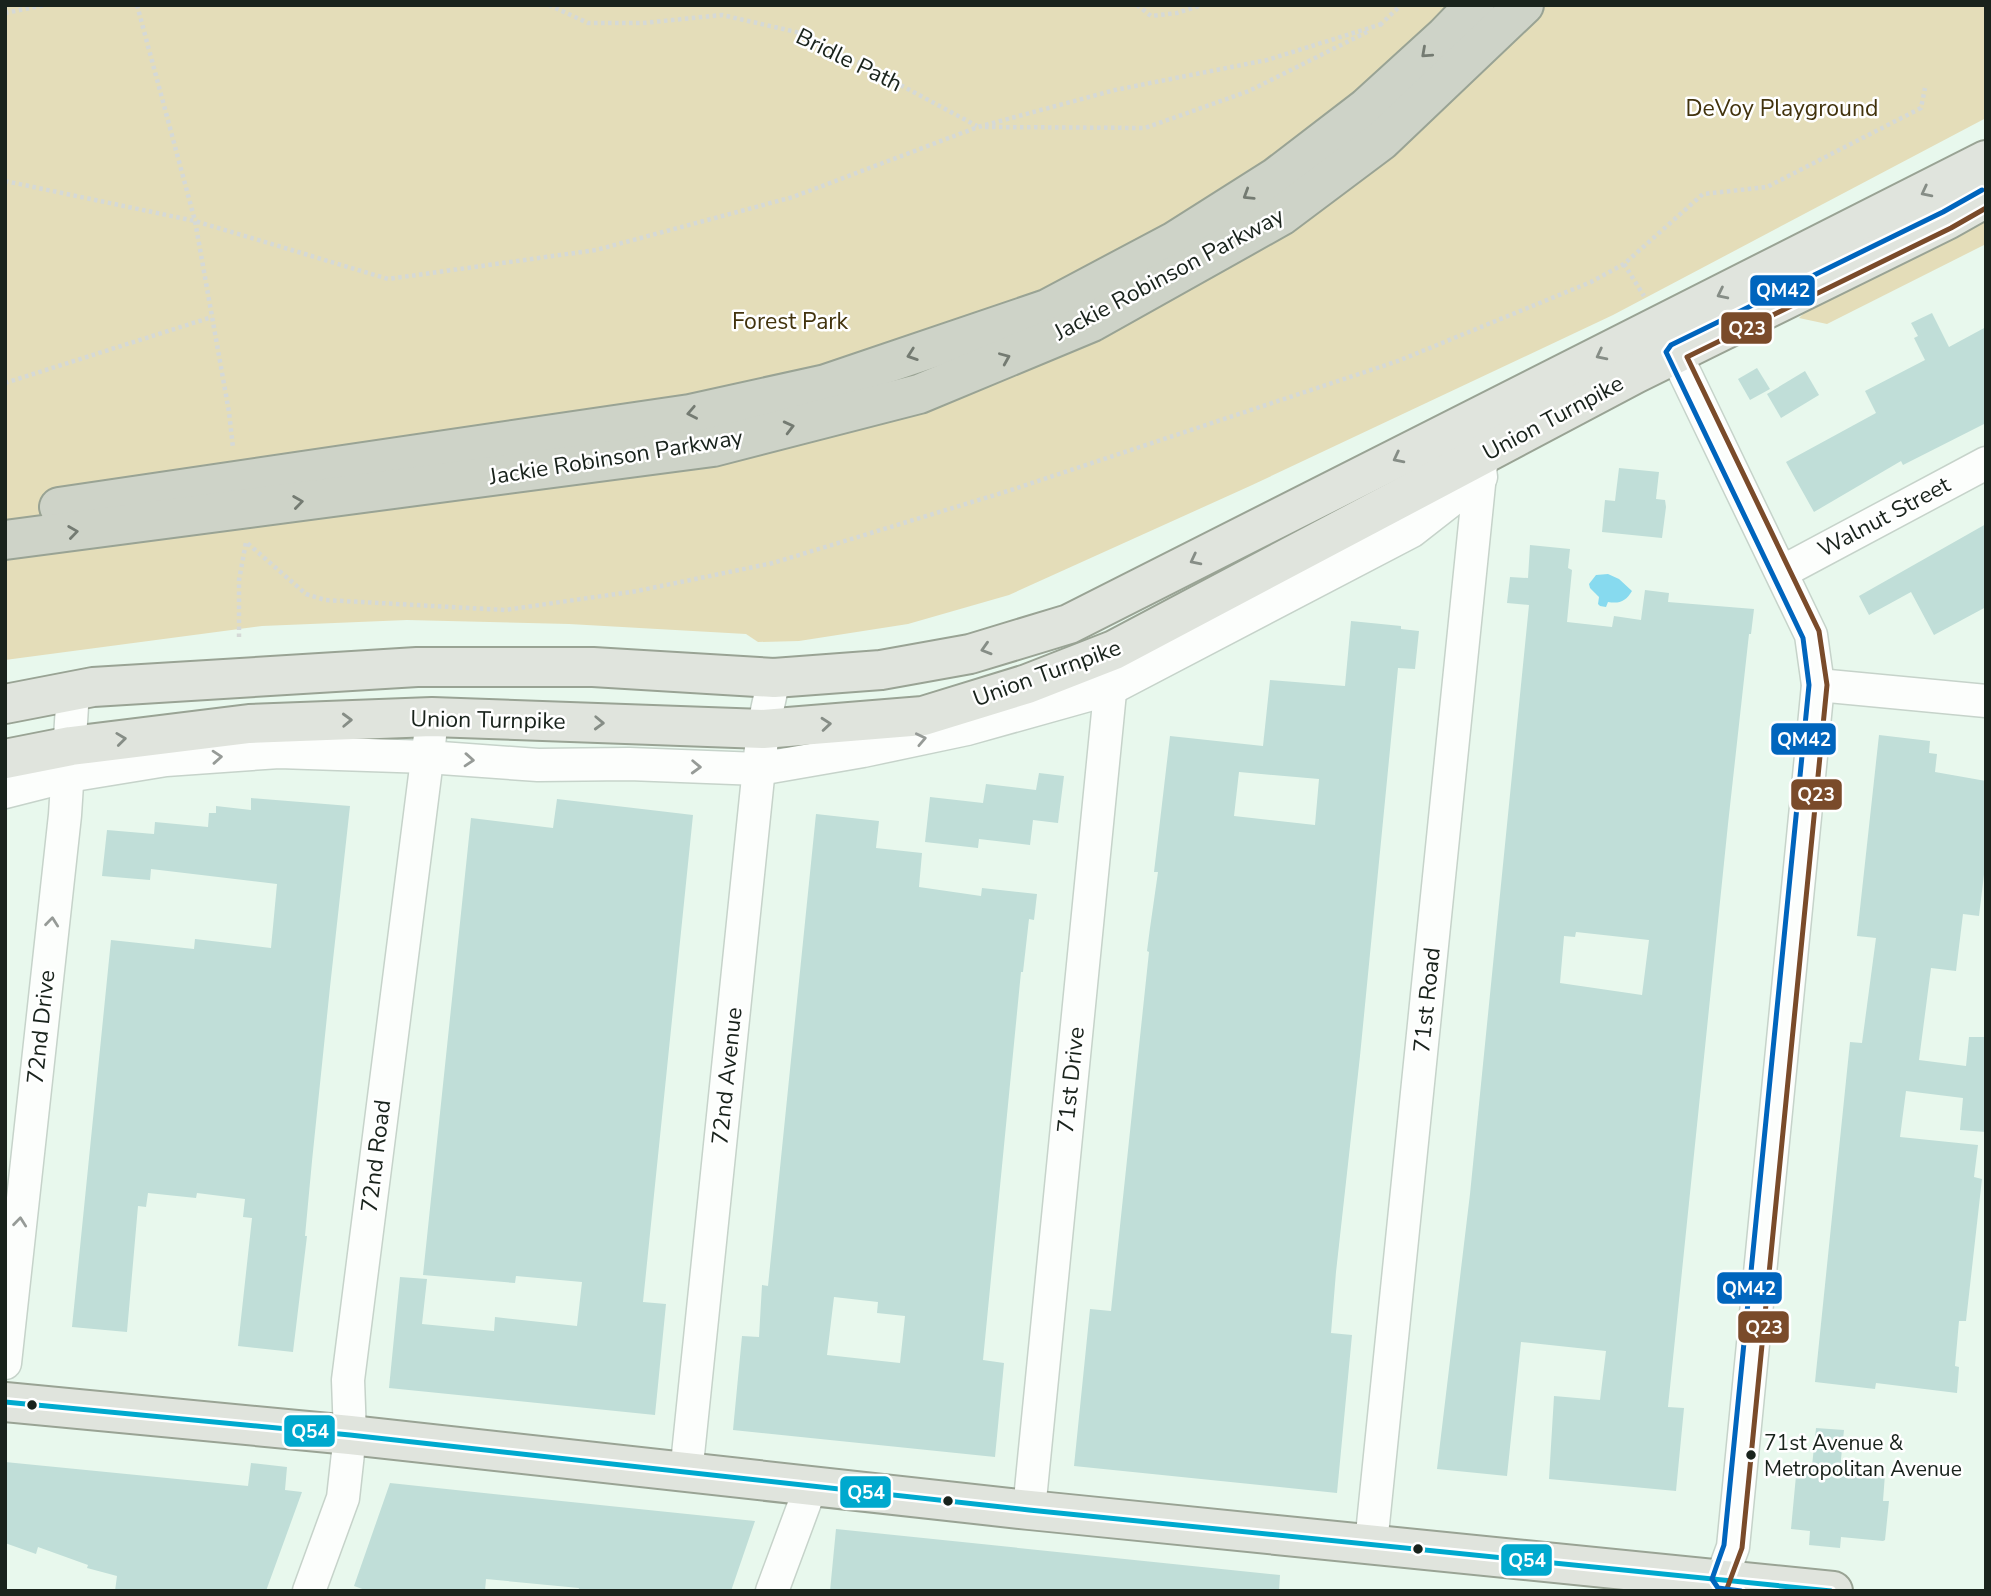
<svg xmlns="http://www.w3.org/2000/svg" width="1991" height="1596" viewBox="0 0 1991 1596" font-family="'Nunito Sans',sans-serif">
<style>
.green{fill:#e4ddb9}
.water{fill:#87daef}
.building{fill:#c0ded8;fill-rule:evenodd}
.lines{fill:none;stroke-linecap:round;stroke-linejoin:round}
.minor-casing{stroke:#c6d3ca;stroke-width:35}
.major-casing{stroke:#99a394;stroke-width:42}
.highway-casing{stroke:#99a394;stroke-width:42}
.path{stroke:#d5d9d7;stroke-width:4.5;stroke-dasharray:3.5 3.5;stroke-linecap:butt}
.minor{stroke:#fcfefc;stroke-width:32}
.major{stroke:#e0e4dd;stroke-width:38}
.highway{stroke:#ced3c8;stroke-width:38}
.bus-1-casing{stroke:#fff;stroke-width:10}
.bus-2-casing{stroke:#fff;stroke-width:10}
.bus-3-casing{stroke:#fff;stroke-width:10}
.bus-1{stroke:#00a9ce;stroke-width:5}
.bus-2{stroke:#7a4b2a;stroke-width:5}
.bus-3{stroke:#0065bd;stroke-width:5}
.oneway{stroke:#747b72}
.oneway2{stroke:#868d86}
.oneway3{stroke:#969b97}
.bus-dot{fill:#19231c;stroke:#fff;stroke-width:2.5}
.labels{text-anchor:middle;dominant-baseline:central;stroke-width:5;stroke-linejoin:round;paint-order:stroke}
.bus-label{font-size:21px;fill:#19231c;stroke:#fff;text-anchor:start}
.street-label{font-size:23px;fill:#19231c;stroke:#fff}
.park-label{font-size:23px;fill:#42330d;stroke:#fff}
.line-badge{stroke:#fff;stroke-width:2.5}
.badge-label{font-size:19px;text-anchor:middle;font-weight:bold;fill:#fff}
</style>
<rect width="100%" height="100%" fill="#e8f8ed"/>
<g class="green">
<polygon points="5,5 1986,5 1986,118 1613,315 1250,486 1009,595 908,624 799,641 758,642 746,634 569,624 407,620 262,626 5,660"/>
<polygon points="1986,214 1986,244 1827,324 1799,318 1816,301"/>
</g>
<path class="water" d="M1608,574L1619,579L1632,591C1626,601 1620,604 1608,602L1606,607L1600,606L1598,604L1599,597L1590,588L1589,584L1596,575Z"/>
<g class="building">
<polygon points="1932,313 1949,347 1986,327 1986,423 1903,465 1901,461 1814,512 1786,462 1876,413 1865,391 1925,360 1914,338 1918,336 1911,323"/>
<polygon points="1757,368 1770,389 1750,400 1738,379"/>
<polygon points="1805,371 1819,395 1781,418 1767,394"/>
<polygon points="1619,468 1659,472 1656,499 1665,500 1666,507 1662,538 1602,532 1605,500 1615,501"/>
<polygon points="1986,524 1986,607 1934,635 1911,592 1869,615 1859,596"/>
<path d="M1530,545L1570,549L1568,568L1572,570L1567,622L1612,627L1614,616L1641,620L1645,590L1669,593L1668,602L1754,609L1751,634H1749L1728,824L1668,1407L1684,1408L1676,1491L1549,1479L1554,1396L1600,1400L1606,1351L1521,1342L1507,1476L1437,1469L1470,1194L1529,605L1507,603L1510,577L1528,578ZM1576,932L1649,940L1642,995L1560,983L1564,936L1575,937Z"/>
<path d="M1351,621L1401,626V629L1419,631L1415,669L1398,668L1360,1056L1336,1272L1331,1333L1352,1335L1337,1493L1074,1466L1090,1309L1111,1311L1149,952L1147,951L1150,928L1158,872H1154L1170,736L1263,746L1270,680L1345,686ZM1239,772L1319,779L1315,825L1234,816Z"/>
<polygon points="1879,735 1930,741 1929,753 1937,754 1935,772 1986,781 1986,858 1979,916 1963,914 1956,971 1931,968 1919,1060 1966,1066 1969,1037 1986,1037 1986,1132 1960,1130 1963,1098 1906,1091 1900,1137 1978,1145 1974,1177 1982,1179 1966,1321 1959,1321 1955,1366 1959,1367 1957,1393 1876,1383 1875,1389 1815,1382 1850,1042 1862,1043 1876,938 1857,936"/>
<polygon points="1039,773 1064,776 1058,823 1033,820 1030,845 979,839 978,848 925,842 930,797 983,803 986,784 1036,790"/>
<polygon points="251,798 350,806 330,987 312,1161 305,1236 307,1236 293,1352 238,1346 252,1218 243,1217 245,1199 197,1193 196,1198 148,1193 146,1207 138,1206 127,1332 72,1327 111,940 194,949 195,939 271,948 277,884 151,869 150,880 102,876 107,830 154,834 155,822 208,827 209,813 216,813 216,806 251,810"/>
<polygon points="557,799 693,815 643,1302 666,1304 655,1415 389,1388 400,1277 427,1279 422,1324 494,1331 495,1317 577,1326 582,1282 516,1276 515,1283 423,1275 471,818 553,828"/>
<path d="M816,814L879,821L876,848L922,853L919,887L981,896L982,888L1037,894L1034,920L1029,919L1023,972H1021L983,1360L1004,1363L995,1457L733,1430L742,1336L759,1337L762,1285L768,1286ZM834,1297L878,1302L877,1313L905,1316L900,1363L827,1355Z"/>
<polygon points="1816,1428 1844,1430 1840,1469 1885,1474 1883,1501 1889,1501 1885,1540 1883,1541 1841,1537 1840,1548 1809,1545 1810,1531 1791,1529 1797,1465 1812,1466"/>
<polygon points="5,1462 248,1486 251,1463 287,1467 285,1490 302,1492 266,1591 115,1591 117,1576 87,1568 88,1565 38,1547 36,1554 5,1543"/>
<polygon points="390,1483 484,1493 755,1521 731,1591 578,1591 579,1588 486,1579 485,1591 368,1591 354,1586"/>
<polygon points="836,1529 1280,1575 1279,1591 830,1591"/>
</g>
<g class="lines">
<defs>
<g id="minor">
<polyline points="1666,334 1811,635 1818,685 1733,1547 1717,1591"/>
<polyline points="1782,572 1986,463"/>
<polyline points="1818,685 1986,701"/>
<polyline points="5,792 68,776 166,760 279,752 427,757 538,765 629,764 759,769 863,751 967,729 1110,689 1412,531 1481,477"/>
<polyline points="5,1363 65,815 73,691"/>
<polyline points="686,1474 763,729 774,678"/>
<polyline points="1029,1510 1112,672"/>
<polyline points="1371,1544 1481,465"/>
<polyline points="309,1591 343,1498 350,1435 348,1380 430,736"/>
<polyline points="772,1591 811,1486"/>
</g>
<g id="major">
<polyline points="5,704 93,687 417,667 593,667 774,678 881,670 970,654 1069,624 1986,160"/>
<polyline points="5,759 71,746 249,724 432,717 763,729 923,716 1027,684 1114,650 1635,374 1947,220 1986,198"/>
<polyline points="5,1402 350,1435 1029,1510 1833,1591"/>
</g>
<g id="highway">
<polyline points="59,507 690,414 826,384 1047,309 1175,241 1276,177 1366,108 1445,36 1475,5"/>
<polyline points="5,540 713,447 919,394 1092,322 1281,216 1381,141 1524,5"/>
</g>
</defs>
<use href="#minor" class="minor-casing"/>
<use href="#major" class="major-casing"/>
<use href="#highway" class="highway-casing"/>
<g class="path">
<polyline points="137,5 195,221 229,412 233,448"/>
<polyline points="549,5 588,23 643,23 722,15 805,34 977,126"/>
<polyline points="1137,5 1151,16 1177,13 1202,5"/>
<polyline points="5,13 45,5"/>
<polyline points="1380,25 1401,5"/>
<polyline points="985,127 1145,128 1249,91 1369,31"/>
<polyline points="5,181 195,221 388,279 596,250 793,197 978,127 1115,90 1267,60 1382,24"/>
<polyline points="1624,264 1644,296"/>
<polyline points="5,383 212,317"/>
<polyline points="239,637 239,580 246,542 306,594 325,600 505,610 637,591 773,563 1008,491 1398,361 1591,282 1624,264 1703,194 1767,187 1921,108 1925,88"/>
</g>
<use href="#minor" class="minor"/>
<use href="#major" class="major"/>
<use href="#highway" class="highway"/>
<defs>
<polyline id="bus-1" points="5,1402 350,1435 1029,1510 1831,1591"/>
<polyline id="bus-2" points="1726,1591 1742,1548 1827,685 1819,631 1687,357 1951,228 1986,208"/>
<polyline id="bus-3" points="1741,1591 1718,1588 1712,1579 1724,1545 1809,685 1803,638 1666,352 1671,345 1943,212 1982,190"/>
</defs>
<use href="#bus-1" class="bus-1-casing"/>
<use href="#bus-2" class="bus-2-casing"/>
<use href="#bus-3" class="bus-3-casing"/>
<use href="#bus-1" class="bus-1"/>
<use href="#bus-2" class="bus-2"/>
<use href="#bus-3" class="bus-3"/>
</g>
<defs><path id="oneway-chevron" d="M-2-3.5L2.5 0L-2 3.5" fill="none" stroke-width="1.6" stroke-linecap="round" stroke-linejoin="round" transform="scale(1.75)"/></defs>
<g class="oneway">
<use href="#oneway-chevron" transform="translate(1426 53) rotate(138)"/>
<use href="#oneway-chevron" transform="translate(1248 195) rotate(148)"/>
<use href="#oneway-chevron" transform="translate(912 355) rotate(161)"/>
<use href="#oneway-chevron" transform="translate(1005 358) rotate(-23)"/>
<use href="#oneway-chevron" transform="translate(692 413) rotate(169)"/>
<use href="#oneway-chevron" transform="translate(789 427) rotate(-14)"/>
<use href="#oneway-chevron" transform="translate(298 502) rotate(-8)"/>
<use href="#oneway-chevron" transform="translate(73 532) rotate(-8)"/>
</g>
<g class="oneway2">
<use href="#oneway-chevron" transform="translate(1926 192) rotate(153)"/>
<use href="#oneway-chevron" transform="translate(1722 294) rotate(154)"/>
<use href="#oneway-chevron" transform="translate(1601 355) rotate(153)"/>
<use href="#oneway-chevron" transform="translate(1398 458) rotate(153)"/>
<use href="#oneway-chevron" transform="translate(1195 560) rotate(153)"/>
<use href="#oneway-chevron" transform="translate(986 649) rotate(163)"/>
<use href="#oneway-chevron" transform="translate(347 720) rotate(-2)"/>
<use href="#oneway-chevron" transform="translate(599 723) rotate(2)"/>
<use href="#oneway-chevron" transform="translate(826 724) rotate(-5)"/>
<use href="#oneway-chevron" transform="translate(121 739) rotate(-7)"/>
</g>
<g class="oneway3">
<use href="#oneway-chevron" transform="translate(921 739) rotate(-12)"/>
<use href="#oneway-chevron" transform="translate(217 757) rotate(-4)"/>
<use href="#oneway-chevron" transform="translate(469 760) rotate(4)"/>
<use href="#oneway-chevron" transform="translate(696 767) rotate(2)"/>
<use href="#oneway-chevron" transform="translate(52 922) rotate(-84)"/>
<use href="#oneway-chevron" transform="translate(20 1222) rotate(-84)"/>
</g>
<g class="bus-dot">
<circle cx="32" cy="1405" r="6"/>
<circle cx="1751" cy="1455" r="6"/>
<circle cx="948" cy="1501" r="6"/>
<circle cx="1418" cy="1549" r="6"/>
</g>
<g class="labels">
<g class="bus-label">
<text x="1764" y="1443">71st Avenue &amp;<tspan x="1764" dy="26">Metropolitan Avenue</tspan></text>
</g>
<g class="street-label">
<text transform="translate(849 60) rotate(26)">Bridle Path</text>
<text transform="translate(1169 274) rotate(-28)">Jackie Robinson Parkway</text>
<text transform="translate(1553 418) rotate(-28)">Union Turnpike</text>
<text transform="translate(616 457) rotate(-9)">Jackie Robinson Parkway</text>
<text transform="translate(1884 517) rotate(-28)">Walnut Street</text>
<text transform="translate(1047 673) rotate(-20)">Union Turnpike</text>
<text transform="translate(488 720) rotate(1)">Union Turnpike</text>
<text transform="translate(1427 1000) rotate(-84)">71st Road</text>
<text transform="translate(41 1027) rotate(-84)">72nd Drive</text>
<text transform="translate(727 1076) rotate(-84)">72nd Avenue</text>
<text transform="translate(1071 1080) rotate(-84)">71st Drive</text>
<text transform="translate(376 1156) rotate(-83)">72nd Road</text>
</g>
<g class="park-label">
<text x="1782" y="108">DeVoy Playground</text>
<text x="790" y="321">Forest Park</text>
</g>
</g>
<g class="line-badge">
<rect x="1749" y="274" width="67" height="33" rx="7" fill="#0065bd"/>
<rect x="1720" y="311" width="53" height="34" rx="7" fill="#7a4b2a"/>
<rect x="1770" y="722" width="67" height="34" rx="7" fill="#0065bd"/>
<rect x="1790" y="778" width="53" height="33" rx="7" fill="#7a4b2a"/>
<rect x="1716" y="1271" width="67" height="34" rx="7" fill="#0065bd"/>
<rect x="1737" y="1310" width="53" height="34" rx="7" fill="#7a4b2a"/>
<rect x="283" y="1414" width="53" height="34" rx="7" fill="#00a9ce"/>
<rect x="839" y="1475" width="53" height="34" rx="7" fill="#00a9ce"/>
<rect x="1500" y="1543" width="53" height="34" rx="7" fill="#00a9ce"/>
</g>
<g class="badge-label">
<text x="1783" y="297">QM42</text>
<text x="1747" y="335">Q23</text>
<text x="1804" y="746">QM42</text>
<text x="1816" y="801">Q23</text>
<text x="1749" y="1295">QM42</text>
<text x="1764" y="1334">Q23</text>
<text x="310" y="1438">Q54</text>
<text x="866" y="1499">Q54</text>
<text x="1527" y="1567">Q54</text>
</g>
<rect width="1991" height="1596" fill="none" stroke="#19231c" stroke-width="14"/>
</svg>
